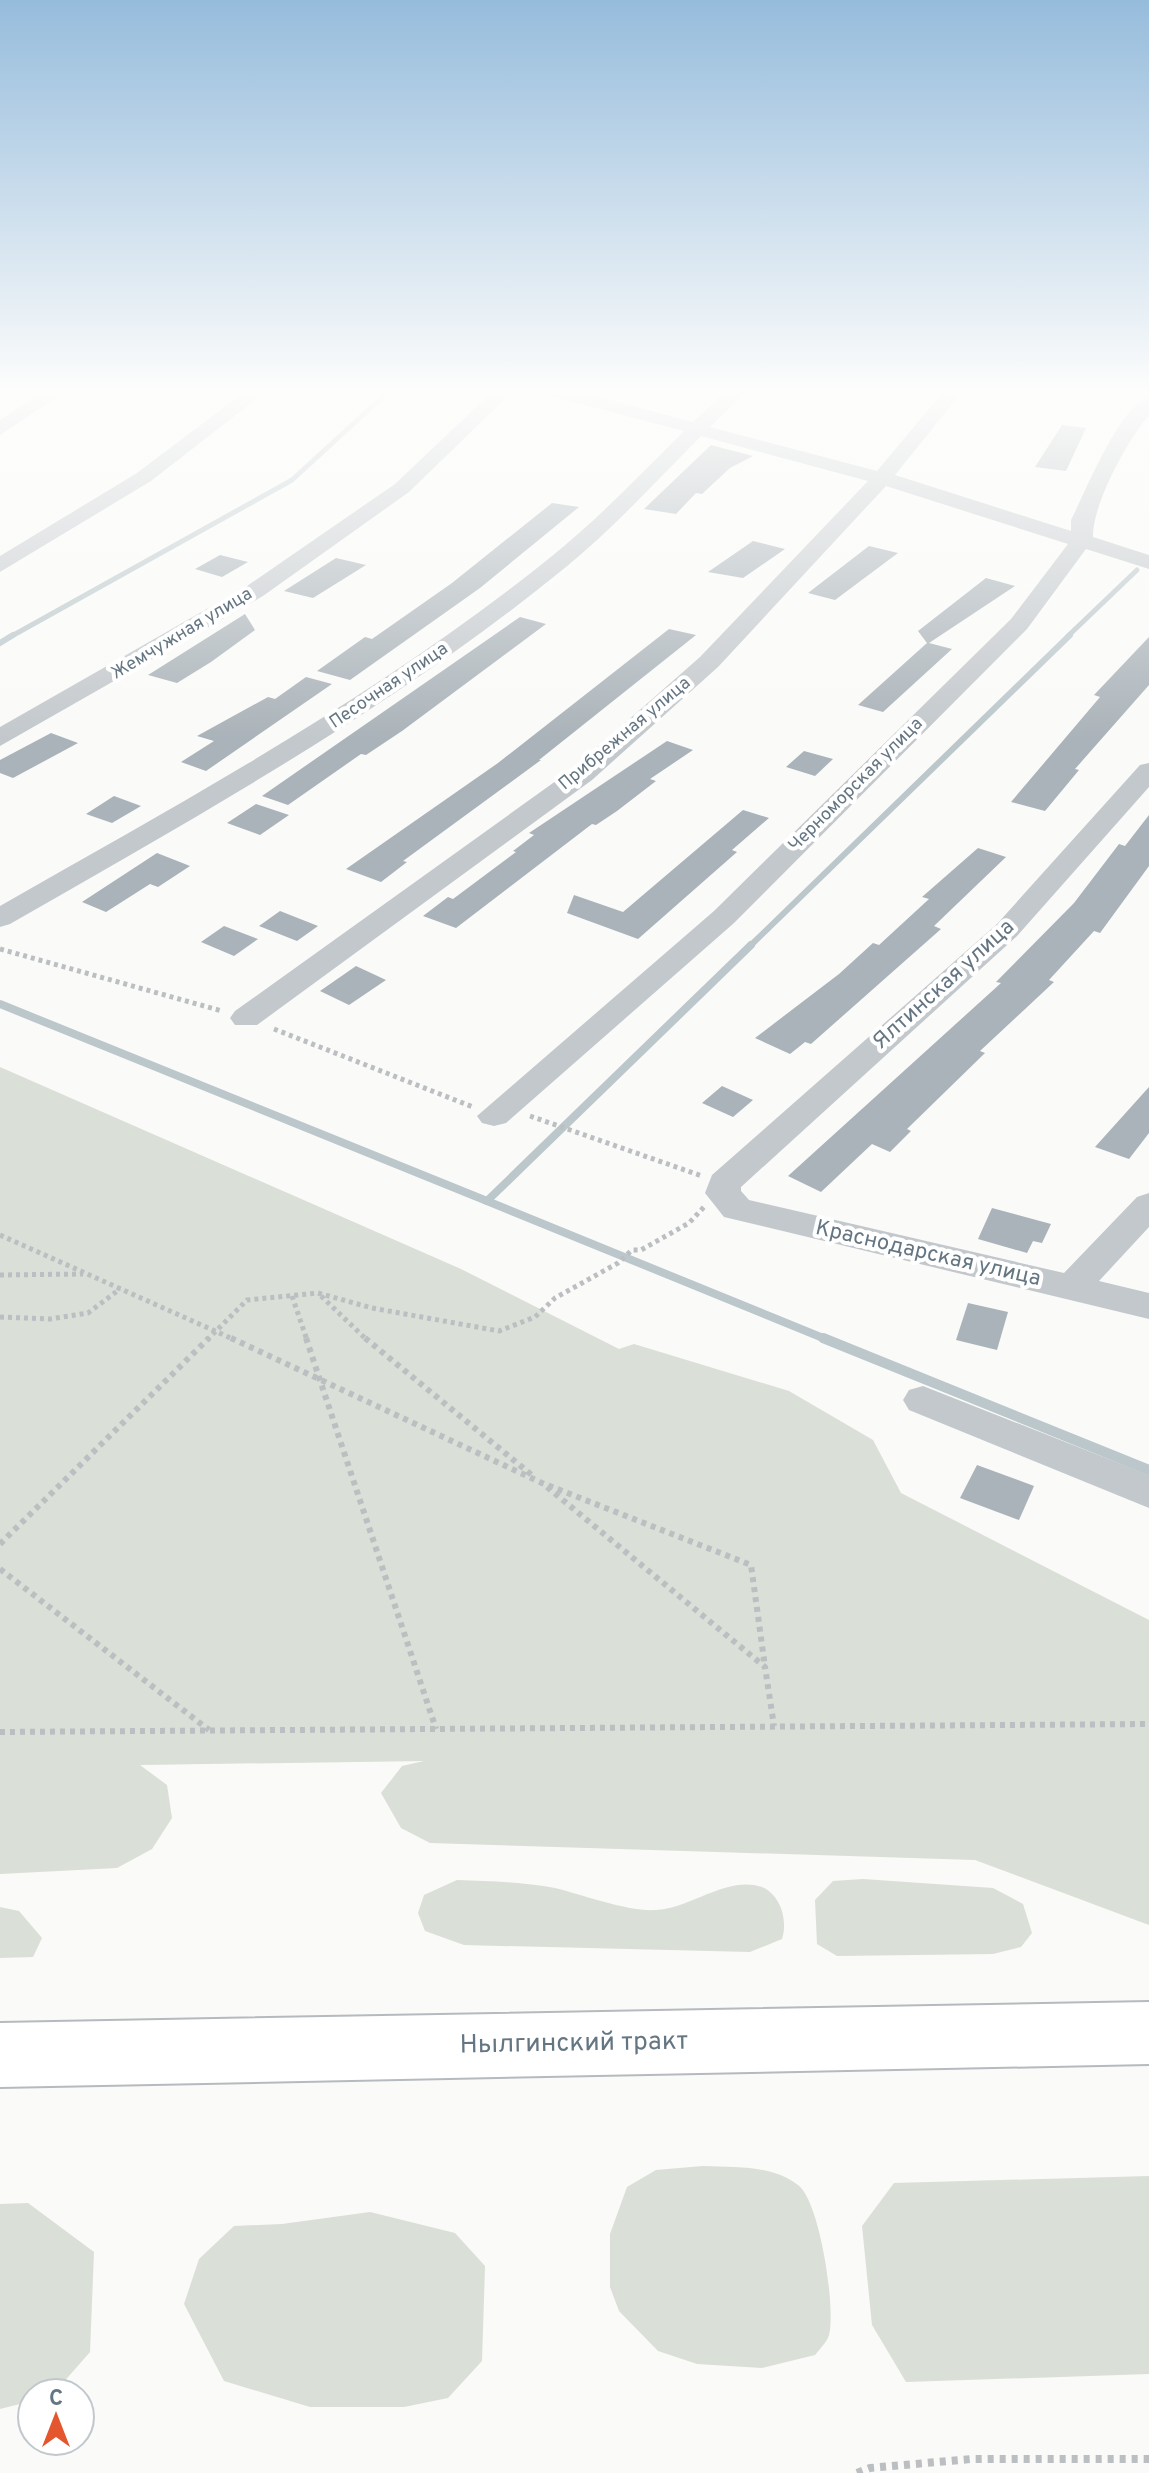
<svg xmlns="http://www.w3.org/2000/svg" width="1149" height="2473" viewBox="0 0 1149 2473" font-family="Overpass,sans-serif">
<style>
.green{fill:#dadfd7}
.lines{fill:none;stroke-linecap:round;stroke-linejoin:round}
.stream-far3{stroke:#bbc7cb;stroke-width:5}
.stream-far2{stroke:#bbc7cb;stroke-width:6}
.stream-far1{stroke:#bbc7cb;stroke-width:8}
.stream{stroke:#bbc7cb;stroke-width:10}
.building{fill:#aab3b9}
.major-casing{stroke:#b5babe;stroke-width:4}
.path-far2{stroke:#bbbfc2;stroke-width:5;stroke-dasharray:4 4;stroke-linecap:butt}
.path-far1{stroke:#bbbfc2;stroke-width:6;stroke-dasharray:5 5;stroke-linecap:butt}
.path{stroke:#bbbfc2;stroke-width:8;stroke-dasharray:6 6;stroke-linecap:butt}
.minor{fill:#c3c8cc;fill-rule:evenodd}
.major{fill:#fff;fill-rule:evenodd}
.labels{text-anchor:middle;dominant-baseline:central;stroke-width:8;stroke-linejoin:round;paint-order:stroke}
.far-street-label{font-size:18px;fill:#657683;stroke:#fff}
.street-label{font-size:22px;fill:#657683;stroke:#fff}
.near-street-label{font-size:26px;fill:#657683;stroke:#fff}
</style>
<rect width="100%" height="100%" fill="#fafaf8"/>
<g class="green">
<polygon points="0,1067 461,1269 619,1349 634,1344 789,1391 873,1440 901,1493 1149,1620 1149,1925 975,1860 430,1843 401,1828 381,1793 402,1766 424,1761 140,1765 167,1785 172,1818 152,1849 117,1868 0,1874"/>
<polygon points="863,1879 993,1888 1023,1904 1032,1933 1021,1947 993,1954 837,1956 817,1944 815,1900 833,1881"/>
<path d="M457,1880C489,1881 523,1882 555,1888C583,1895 629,1912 656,1910C691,1908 728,1875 762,1887C781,1895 788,1921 782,1939L750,1952L464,1945L425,1931L418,1913L424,1895Z"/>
<polygon points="0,1907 19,1911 42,1938 33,1957 0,1958"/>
<path d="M703,2166C737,2168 770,2164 798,2185C820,2201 836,2309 829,2335C827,2342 819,2350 815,2355L762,2368L697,2364L658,2351L619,2311L610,2287V2234L627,2187L656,2170Z"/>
<polygon points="1149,2176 1149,2374 906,2382 872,2325 862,2226 894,2183"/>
<polygon points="28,2203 94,2252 90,2352 54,2393 32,2393 32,2401 0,2409 0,2204"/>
<polygon points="370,2212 455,2233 485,2266 482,2361 448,2398 404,2407 310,2407 224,2381 184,2304 199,2259 234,2226 282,2224"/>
</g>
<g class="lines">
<g class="stream-far3">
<polyline points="10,637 292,480 387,393"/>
<polyline points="1067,637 1137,570"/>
</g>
<g class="stream-far2">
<polyline points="0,643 13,635"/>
<polyline points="749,947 1070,635"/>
</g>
<g class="stream-far1">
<polyline points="0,1004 487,1201 751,945"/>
<polyline points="487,1201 828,1340"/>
</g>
<polyline class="stream" points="823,1338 1149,1470"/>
</g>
<g class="building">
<polygon points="1062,425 1086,428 1066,471 1035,467"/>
<polygon points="711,445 753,456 730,468 702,494 696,493 676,514 644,509"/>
<polygon points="552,503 579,507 480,588 350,680 317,671 365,637 372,639 452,583"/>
<polygon points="753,541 785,549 743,578 708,572"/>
<polygon points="869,546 898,553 835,600 808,593"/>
<polygon points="220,555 248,562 222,577 195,569"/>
<polygon points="336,558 366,565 313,598 284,591"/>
<polygon points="986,578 1015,586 929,643 952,649 883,712 858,705 927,643 918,631"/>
<polygon points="245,614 255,630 211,662 177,683 148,675"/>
<polygon points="520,617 546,624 402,731 366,755 361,754 288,805 262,796"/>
<polygon points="669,629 696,635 539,760 541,760 403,861 407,862 381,882 346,869 498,763"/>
<polygon points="1149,637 1149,685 1075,769 1079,770 1045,811 1011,802 1100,697 1094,695"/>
<polygon points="306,677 332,684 206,771 181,762 214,741 197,736 268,697 275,699"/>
<polygon points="51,733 78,743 13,778 0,773 0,760"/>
<polygon points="667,741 693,750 650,779 656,781 617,811 596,825 592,824 456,928 423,916 448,897 453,899 516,852 513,851 534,835 529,833"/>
<polygon points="804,751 833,759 815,776 786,767"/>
<polygon points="114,796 141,806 112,823 86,814"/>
<polygon points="256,804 289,815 260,835 227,823"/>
<polygon points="743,810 769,818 732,850 737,852 638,939 567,913 574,895 623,912"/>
<polygon points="1149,815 1149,866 1100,933 1094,931 1049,980 1054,982 980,1051 985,1053 907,1129 911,1131 890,1152 872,1144 821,1192 788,1176 1001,983 996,982 1074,903 1119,844 1125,846"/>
<polygon points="978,848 1006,857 934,926 941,929 811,1044 805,1042 790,1054 755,1038 839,974 873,943 879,945 929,899 922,897"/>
<polygon points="157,853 190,866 158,887 150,884 106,912 82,902"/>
<polygon points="280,911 318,926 297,941 259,926"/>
<polygon points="224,926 258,939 234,956 201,942"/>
<polygon points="356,966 386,980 349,1005 320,991"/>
<polygon points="722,1086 753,1100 733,1117 702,1103"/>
<polygon points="1149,1087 1149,1133 1129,1159 1095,1147"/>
<polygon points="992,1208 1051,1224 1042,1243 1033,1241 1027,1253 978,1239"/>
<polygon points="968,1303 1008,1312 997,1350 956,1340"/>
<polygon points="977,1465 1034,1486 1019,1520 960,1498"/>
</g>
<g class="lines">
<defs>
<polygon id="major" points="1149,2002 1149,2064 0,2087 0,2023"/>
</defs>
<use href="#major" class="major-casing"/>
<g class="path-far2">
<polyline points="0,949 222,1011"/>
<polyline points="274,1029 473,1107"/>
<polyline points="530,1116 702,1176"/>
<polyline points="0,1235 235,1340"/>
<polyline points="0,1275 83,1274"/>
<polyline points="292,1296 307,1340"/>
<polyline points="321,1296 367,1340"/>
<polyline points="0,1317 50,1319 88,1313 120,1289"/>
<polyline points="207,1340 247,1300 318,1293 372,1308 499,1331 535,1317 555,1298 618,1263 632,1250 641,1250 689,1223 704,1207"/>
</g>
<g class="path-far1">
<polyline points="231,1338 542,1483 751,1565 765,1667"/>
<polyline points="306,1338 436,1729"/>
<polyline points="365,1338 533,1476"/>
<polyline points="547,1487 765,1667 774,1726"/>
<polyline points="0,1544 209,1338"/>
<polyline points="0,1569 209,1730"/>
<polyline points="0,1732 1149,1724"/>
</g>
<polyline class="path" points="857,2473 870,2468 971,2459 1149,2459"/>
<g class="minor">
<polygon points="41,393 63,393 0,435 0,420"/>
<polygon points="243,393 264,393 151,481 0,572 0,556 137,473"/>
<polygon points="491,393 511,393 409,492 263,596 0,746 0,727 247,586 395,484"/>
<path d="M552,393H583L693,422L724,393H744L710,427L877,471L942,393H961L895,475L1071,531V520C1085,493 1120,405 1149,397V415C1128,439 1092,505 1093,537L1149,555V569L1086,549L1027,629L734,923L506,1123L494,1126L482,1123L477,1116L714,911L1011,619L1068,544L886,486L718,667L592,780L257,1025H235L230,1018L235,1011L574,768L700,657L868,481L701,436C657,480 615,527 566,567C395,707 201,814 10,924L0,927V906C189,798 382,694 552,556C599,518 641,474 684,431L554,397Z"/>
<polygon points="1149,763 1149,787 1017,936 741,1187 741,1191 749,1200 1064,1273 1137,1197 1149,1193 1149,1227 1099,1281 1149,1293 1149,1319 724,1217 705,1193 712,1175 997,924 1140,765"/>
<polygon points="923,1386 1149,1475 1149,1508 909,1410 903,1400 909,1390"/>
</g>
<use href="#major" class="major"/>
</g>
<linearGradient id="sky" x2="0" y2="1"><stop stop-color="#96bcdc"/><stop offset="0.53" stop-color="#fdfdfc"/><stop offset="1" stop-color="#fdfdfc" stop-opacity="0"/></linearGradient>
<rect width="1149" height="739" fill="url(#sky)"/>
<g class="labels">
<g class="far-street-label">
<text transform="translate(182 634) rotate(-31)">Жемчужная улица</text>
<text transform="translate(389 686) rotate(-34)">Песочная улица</text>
<text transform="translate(625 734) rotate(-40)">Прибрежная улица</text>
<text transform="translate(856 785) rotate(-45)">Черноморская улица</text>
</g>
<g class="street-label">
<text transform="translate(944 985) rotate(-42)">Ялтинская улица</text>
<text transform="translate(928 1254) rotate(13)">Краснодарская улица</text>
</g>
<g class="near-street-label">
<text transform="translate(574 2044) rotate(-1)">Нылгинский тракт</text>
</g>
</g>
<g transform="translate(56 2417)"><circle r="38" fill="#ffffff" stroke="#c1c8cd" stroke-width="2"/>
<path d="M0-6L14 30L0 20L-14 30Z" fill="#e4572e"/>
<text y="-12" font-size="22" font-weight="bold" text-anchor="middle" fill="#657683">С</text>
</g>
</svg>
